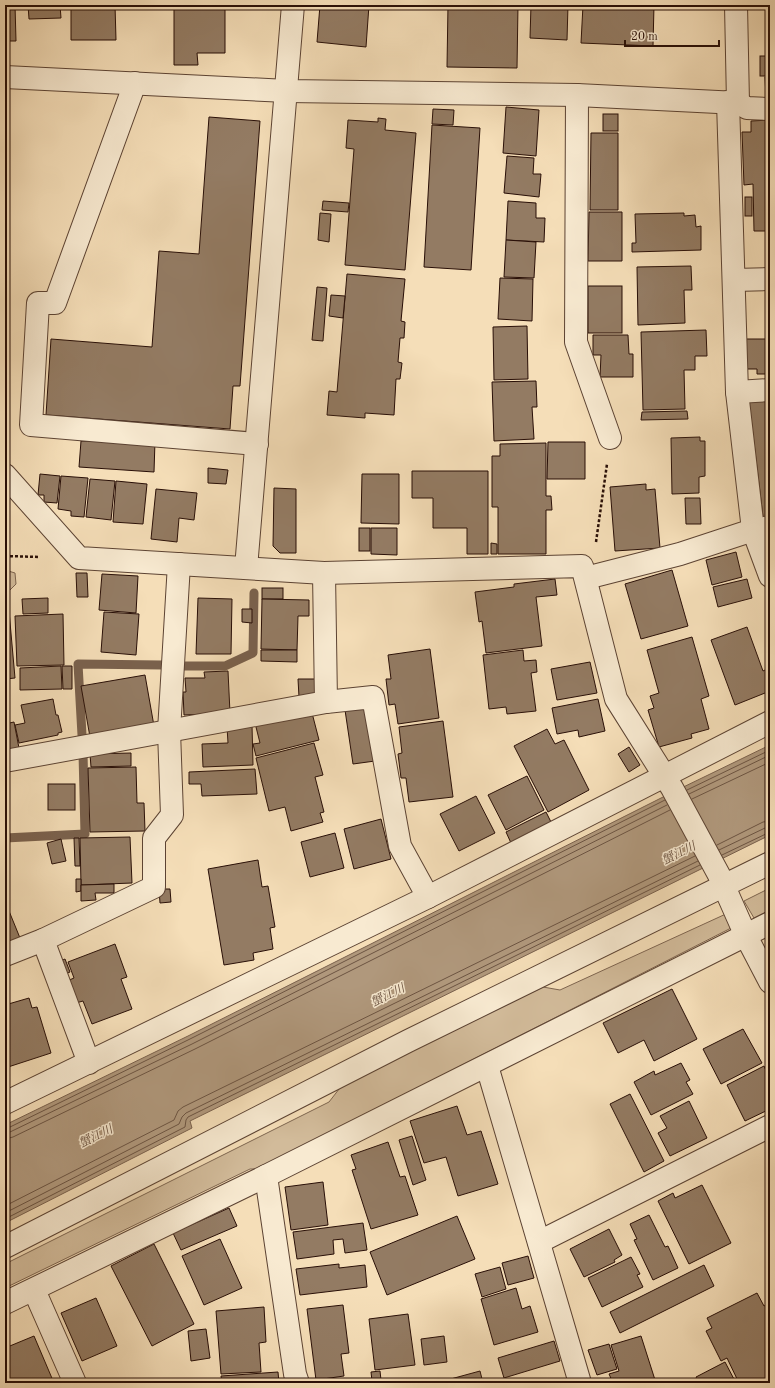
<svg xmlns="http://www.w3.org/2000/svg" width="775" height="1388" viewBox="0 0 775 1388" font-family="'Old Standard TT','Noto Serif JP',serif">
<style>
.green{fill:#d2bb9a;stroke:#7e6550}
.water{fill:#b0987c;stroke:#7a614d}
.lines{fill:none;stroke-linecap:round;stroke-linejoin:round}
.shore{stroke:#6c5442;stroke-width:1}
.stream{stroke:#7a614d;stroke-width:9}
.building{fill:#937b63;stroke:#290f07}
.minor-casing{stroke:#5c4333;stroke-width:24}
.path{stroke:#290f07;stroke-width:2.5;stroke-dasharray:3 2;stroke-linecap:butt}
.minor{stroke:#f8ead1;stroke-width:22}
.labels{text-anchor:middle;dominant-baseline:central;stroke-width:3;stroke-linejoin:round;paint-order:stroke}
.water-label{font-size:12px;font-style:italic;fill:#664d3c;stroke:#f8ead1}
</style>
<rect width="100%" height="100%" fill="#f5deb8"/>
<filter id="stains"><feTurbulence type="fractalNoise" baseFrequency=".005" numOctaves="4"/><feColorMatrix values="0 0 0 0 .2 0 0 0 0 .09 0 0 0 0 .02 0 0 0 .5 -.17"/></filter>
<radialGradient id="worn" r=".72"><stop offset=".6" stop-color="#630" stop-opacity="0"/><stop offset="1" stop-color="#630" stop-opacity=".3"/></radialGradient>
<g class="green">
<polygon points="5,570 15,573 16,584 5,595"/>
<polygon points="770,888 770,910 754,918 744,901"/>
<polygon points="728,913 735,926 258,1169 250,1169 5,1288 5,1264 329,1102 343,1084 543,987 560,990"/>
</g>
<polygon class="water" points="770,745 770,835 190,1121 192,1128 5,1223 5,1125 188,1036 671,793"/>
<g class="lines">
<g class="shore">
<polyline points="687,790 770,750"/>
<polyline points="689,794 770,755"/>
<polyline points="692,799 770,762"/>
<polyline points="717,845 763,822 770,821"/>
<polyline points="719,850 765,828 770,827"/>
<polyline points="722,855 770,832"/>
<polyline points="5,1128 8,1128 190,1039 665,800"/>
<polyline points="5,1133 10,1132 192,1044 667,805"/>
<polyline points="5,1139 13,1137 195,1049 670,810"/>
<polyline points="5,1206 174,1120 178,1111 183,1107 695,856"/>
<polyline points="5,1213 179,1124 182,1117 186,1113 698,861"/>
<polyline points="5,1219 185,1127 186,1120 188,1117 700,865"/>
</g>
<g class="stream">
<polyline points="184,666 225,666 253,653 254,593"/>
<polyline points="82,735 78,664 162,665"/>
<polyline points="5,838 85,834 83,753"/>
</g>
</g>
<g class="building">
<polygon points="5,5 15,5 16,41 5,41"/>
<polygon points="28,5 60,5 61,18 29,19"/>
<polygon points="71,5 115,5 116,40 71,40"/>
<polygon points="174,5 225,5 225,53 197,53 198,65 174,65"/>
<polygon points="320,5 369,5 366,47 317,42"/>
<polygon points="448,5 518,5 517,68 447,67"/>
<polygon points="531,5 568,5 567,40 530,38"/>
<polygon points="583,5 654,5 653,46 581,43"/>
<rect x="760" y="56" width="10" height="20"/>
<polygon points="765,77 770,77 770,97 766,97"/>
<polygon points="506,107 539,110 536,156 503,153"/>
<polygon points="433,109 454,110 453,125 432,124"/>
<rect x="603" y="114" width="15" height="17"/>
<polygon points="209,117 260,121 240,386 233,386 230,429 46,415 51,339 152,347 159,251 199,254"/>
<polygon points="378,118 386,119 385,130 416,133 405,270 345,265 354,149 346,148 348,120 378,122"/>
<polygon points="770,120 770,231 754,231 753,184 744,185 742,132 751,132 751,121"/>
<polygon points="432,125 480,128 471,270 424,267"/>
<polygon points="591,133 618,133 618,210 590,210"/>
<polygon points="507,156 534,158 533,174 541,174 539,197 504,193"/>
<rect x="745" y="197" width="7" height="19"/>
<polygon points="323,201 349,203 348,212 322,210"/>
<polygon points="508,201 536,203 536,218 545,218 544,242 506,240"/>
<polygon points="589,212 622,212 622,261 588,261"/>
<polygon points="320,213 331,214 329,242 318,240"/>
<polygon points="684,213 684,216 695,215 696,227 701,226 701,250 632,252 632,243 636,243 635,214"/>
<polygon points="506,240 536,242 534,278 504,277"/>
<polygon points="691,266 692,290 684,290 685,323 638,325 637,267"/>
<polygon points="347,274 405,279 401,321 405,322 404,338 400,338 398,362 402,363 400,379 396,379 394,415 365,413 365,418 327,415 329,391 337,392"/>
<polygon points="500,278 533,279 532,321 498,319"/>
<rect x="588" y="286" width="34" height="47"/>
<polygon points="317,287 327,288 323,341 312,340"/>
<polygon points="331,295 345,296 343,318 329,316"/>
<polygon points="527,326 528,379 494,380 493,327"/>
<polygon points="706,330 707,356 695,356 695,370 684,370 685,409 643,410 641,332"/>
<polygon points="593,335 628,335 629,354 633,354 633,377 600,377 601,355 593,355"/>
<polygon points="743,339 770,339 770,374 757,374 757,369 744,369"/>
<polygon points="536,381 537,407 532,407 534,439 494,441 492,382"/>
<polygon points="770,400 770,516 763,517 749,402"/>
<polygon points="687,411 688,419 641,420 642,412"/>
<polygon points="92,437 155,441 154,472 79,467 81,441 91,441"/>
<polygon points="700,437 700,441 705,441 705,476 699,477 699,493 672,494 671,438"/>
<polygon points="548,442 585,442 585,479 547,479"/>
<polygon points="546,443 546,496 551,496 552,510 546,510 546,554 498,554 498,507 492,507 492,456 500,456 500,444"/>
<polygon points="208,468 228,470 226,484 208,483"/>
<polygon points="412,471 488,471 488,554 467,554 467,528 433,528 433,498 412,498"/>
<polygon points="40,474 60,476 57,503 44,502 44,495 38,495"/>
<polygon points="362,474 399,474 399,524 361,523"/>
<polygon points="61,476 88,478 84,517 71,516 71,511 58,509"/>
<polygon points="90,479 115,481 111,520 86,517"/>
<polygon points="116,481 147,484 143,524 113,522"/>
<polygon points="646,484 646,490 655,489 660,548 615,551 610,487"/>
<polygon points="274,488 296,489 296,553 280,553 273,546"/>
<polygon points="156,489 197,493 194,520 179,518 177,542 151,539"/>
<polygon points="685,498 700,498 701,524 686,524"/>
<rect x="359" y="528" width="11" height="23"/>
<polygon points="371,528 397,528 397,555 371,554"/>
<polygon points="491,543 497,544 497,554 491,554"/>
<polygon points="736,552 742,577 712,585 706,560"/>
<polygon points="672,570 688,626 641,639 625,584"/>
<polygon points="76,573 87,573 88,597 77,597"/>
<polygon points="102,574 138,576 136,613 99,610"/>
<polygon points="555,579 557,595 536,597 542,646 486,653 482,621 479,622 475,592 514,587 514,584"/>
<polygon points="747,579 752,598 718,607 713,587"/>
<rect x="262" y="588" width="21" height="11"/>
<polygon points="48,598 48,613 23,614 22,599"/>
<polygon points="198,598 232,599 231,654 196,654"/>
<polygon points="262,599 309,600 309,616 298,616 297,650 261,649"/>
<polygon points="242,609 252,609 252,623 242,622"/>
<polygon points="9,611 15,678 5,679 5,612"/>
<polygon points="104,612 139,614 136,655 101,652"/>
<polygon points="63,614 64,665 17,666 15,616"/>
<polygon points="747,627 763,671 767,669 770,678 770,691 735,705 711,640"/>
<polygon points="692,637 709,696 701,699 709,729 691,734 692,738 659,747 648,710 654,708 650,696 659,693 647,650"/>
<polygon points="430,649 439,718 398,724 395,704 389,705 386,679 391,679 388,655"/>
<polygon points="261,650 297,650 297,662 261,661"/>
<polygon points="523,650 524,661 536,660 537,672 531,673 536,711 507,714 506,707 489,709 483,655"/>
<polygon points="590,662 597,693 557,700 551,669"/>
<polygon points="61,666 62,689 20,690 20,668"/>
<polygon points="62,666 72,666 72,689 63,689"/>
<polygon points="228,671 230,713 184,715 183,692 186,692 185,678 205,678 204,672"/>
<polygon points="145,675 154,726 90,737 81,686"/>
<polygon points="298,679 318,679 318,696 299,697"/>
<polygon points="53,699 56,715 58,715 62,732 58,733 58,735 19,743 15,725 25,723 21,705"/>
<polygon points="598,699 605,731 579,737 578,730 557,734 552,708"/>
<polygon points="367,706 375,761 353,764 345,710"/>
<polygon points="311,709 319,740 256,756 253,744 260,743 255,723"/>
<polygon points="443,721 453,797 409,802 406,778 401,778 398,754 402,753 399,727"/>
<polygon points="14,722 19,748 5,750 5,724"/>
<polygon points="252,725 253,765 203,767 202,744 228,743 227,727"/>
<polygon points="547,729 555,744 564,740 589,790 548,812 514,746"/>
<polygon points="314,743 323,775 315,777 324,812 320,813 323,822 291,831 285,807 269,811 256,758"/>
<polygon points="629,747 640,765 629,772 618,754"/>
<polygon points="131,753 131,766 91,767 90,754"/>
<polygon points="136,767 137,803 144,803 145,831 90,832 88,768"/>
<polygon points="255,769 257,794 202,796 201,784 189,784 189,772"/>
<polygon points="527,776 544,810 506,830 488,795"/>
<rect x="48" y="784" width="27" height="26"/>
<polygon points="476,796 495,833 459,851 440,814"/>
<polygon points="546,812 551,822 511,843 506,832"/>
<polygon points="381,819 391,859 354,869 344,829"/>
<polygon points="335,833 344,868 310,877 301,842"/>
<polygon points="130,837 132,883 81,885 80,838"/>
<polygon points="74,838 79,838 80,866 75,866"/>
<polygon points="61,839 66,861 52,864 47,843"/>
<polygon points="5,842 7,842 8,900 5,900"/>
<polygon points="258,860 262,887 268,886 275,927 270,928 273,949 253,953 254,960 224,965 208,869"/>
<polygon points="76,879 81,879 81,891 76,892"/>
<polygon points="114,884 114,893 95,893 96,900 81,901 81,885"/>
<polygon points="159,889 170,889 171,902 160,903"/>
<polygon points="9,911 20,938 5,944 5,912"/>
<polygon points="115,944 127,977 121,979 132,1009 92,1024 83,1001 76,1003 67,981 74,978 68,962"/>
<polygon points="65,959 70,972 61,976 56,963"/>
<polygon points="672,989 697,1039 654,1061 644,1040 618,1053 603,1023"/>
<polygon points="29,998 32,1008 37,1007 51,1053 5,1068 5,1005"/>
<polygon points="743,1029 762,1063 721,1084 703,1049"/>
<polygon points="681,1063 690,1080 686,1082 693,1094 651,1115 634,1082 654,1071 655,1075"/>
<polygon points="764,1066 770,1080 770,1109 745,1121 727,1085"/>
<polygon points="630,1094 664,1161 644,1172 610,1104"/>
<polygon points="689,1101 707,1138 670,1156 658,1133 667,1128 660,1116"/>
<polygon points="457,1106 467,1135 481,1131 498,1184 458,1196 446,1157 424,1163 410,1121"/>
<polygon points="412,1136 426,1180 413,1185 399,1140"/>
<polygon points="388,1142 400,1177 405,1176 418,1215 371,1229 352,1170 356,1169 351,1155"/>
<polygon points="323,1182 328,1225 291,1230 285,1187"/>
<polygon points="702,1185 731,1243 689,1264 658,1201 673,1193 675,1198"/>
<polygon points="229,1208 237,1226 181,1250 173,1233"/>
<polygon points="649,1215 665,1247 668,1246 678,1268 653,1280 634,1240 637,1239 630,1224"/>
<polygon points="457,1216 475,1259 387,1295 370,1252"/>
<polygon points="363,1223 367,1250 345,1253 343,1239 333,1240 334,1254 297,1259 293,1232"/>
<polygon points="609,1229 622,1255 614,1260 615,1262 584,1277 570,1249"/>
<polygon points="220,1239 242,1288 204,1305 182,1256"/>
<polygon points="154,1244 194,1324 152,1346 111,1266"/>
<polygon points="528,1256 534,1278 508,1285 502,1263"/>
<polygon points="631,1257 640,1274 637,1275 643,1287 602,1307 588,1278"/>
<polygon points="339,1264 339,1268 365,1265 367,1287 300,1295 296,1269"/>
<polygon points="704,1265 714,1286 620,1333 610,1312"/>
<polygon points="500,1267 506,1289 482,1297 475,1274"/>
<polygon points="516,1288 522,1309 530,1306 538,1332 494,1345 481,1299"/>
<polygon points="757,1293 764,1306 770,1303 770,1376 756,1383 739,1383 727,1358 721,1361 706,1331 712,1328 707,1318"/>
<polygon points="96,1298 117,1346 82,1361 61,1313"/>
<polygon points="343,1305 349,1353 341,1354 344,1376 316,1380 307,1309"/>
<polygon points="264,1307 266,1342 259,1343 261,1372 221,1374 216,1311"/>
<polygon points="408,1314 415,1365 375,1370 369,1319"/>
<polygon points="206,1329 210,1358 191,1361 188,1331"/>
<polygon points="34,1336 54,1383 5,1383 5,1348"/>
<polygon points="444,1336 447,1362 424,1365 421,1339"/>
<polygon points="641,1336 656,1383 613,1383 609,1374 619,1371 611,1345"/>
<polygon points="554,1341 560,1361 504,1378 498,1358"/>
<polygon points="609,1344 617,1369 597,1375 588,1350"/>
<polygon points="725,1362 736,1383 699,1383 696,1377"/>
<polygon points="380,1371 381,1380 372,1381 371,1372"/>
<polygon points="480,1371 483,1383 436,1383"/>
<polygon points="278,1372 279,1383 222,1383 221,1376"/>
</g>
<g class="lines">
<defs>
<g id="minor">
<polyline points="736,5 738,103"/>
<polyline points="5,77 287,91 577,95 738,103 747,108 770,109"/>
<polyline points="135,83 55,303 38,303 31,425 257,444"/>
<polyline points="577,95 576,342 610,438"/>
<polyline points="734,280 770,279"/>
<polyline points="737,392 770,390"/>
<polyline points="5,475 79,558 324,573 582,566 616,699 672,788 719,875 746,936 770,982"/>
<polyline points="770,527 753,530 770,576"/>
<polyline points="246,568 293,5"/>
<polyline points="586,578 680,554 753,530 737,392 728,102"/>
<polyline points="326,702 373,697 400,846 428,897"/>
<polyline points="5,761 326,702 324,573"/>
<polyline points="5,955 43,940"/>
<polyline points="89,1063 43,940 154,887 154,838 172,815 169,731 179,564"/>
<polyline points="487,1066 580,1383"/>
<polyline points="5,1103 428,897 770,722"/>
<polyline points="266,1176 295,1374 298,1383"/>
<polyline points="539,1242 770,1126"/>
<polyline points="5,1247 408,1041 770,863"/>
<polyline points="34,1290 75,1383"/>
<polyline points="5,1303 266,1176 770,923"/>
</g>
</defs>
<use href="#minor" class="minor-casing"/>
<g class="path">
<polyline points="596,542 607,464"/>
<polyline points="5,556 40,557"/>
</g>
<use href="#minor" class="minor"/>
</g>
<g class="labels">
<g class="water-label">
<text transform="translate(679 854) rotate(-26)">蟹江川</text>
<text transform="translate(388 996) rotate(-26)">蟹江川</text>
<text transform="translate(96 1137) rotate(-26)">蟹江川</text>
</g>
</g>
<rect width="775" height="1388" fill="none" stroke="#f5deb8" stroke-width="20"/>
<rect x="6" y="6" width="763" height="1376" fill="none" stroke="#290f07" stroke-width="2"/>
<rect x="10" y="10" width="755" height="1368" fill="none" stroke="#290f07"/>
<path d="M625 40v6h94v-6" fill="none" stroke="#290f07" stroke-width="2"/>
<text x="631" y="40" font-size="12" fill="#290f07" stroke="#f8ead1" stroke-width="3" paint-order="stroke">20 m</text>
<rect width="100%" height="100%" filter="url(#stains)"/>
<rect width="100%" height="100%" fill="url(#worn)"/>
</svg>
